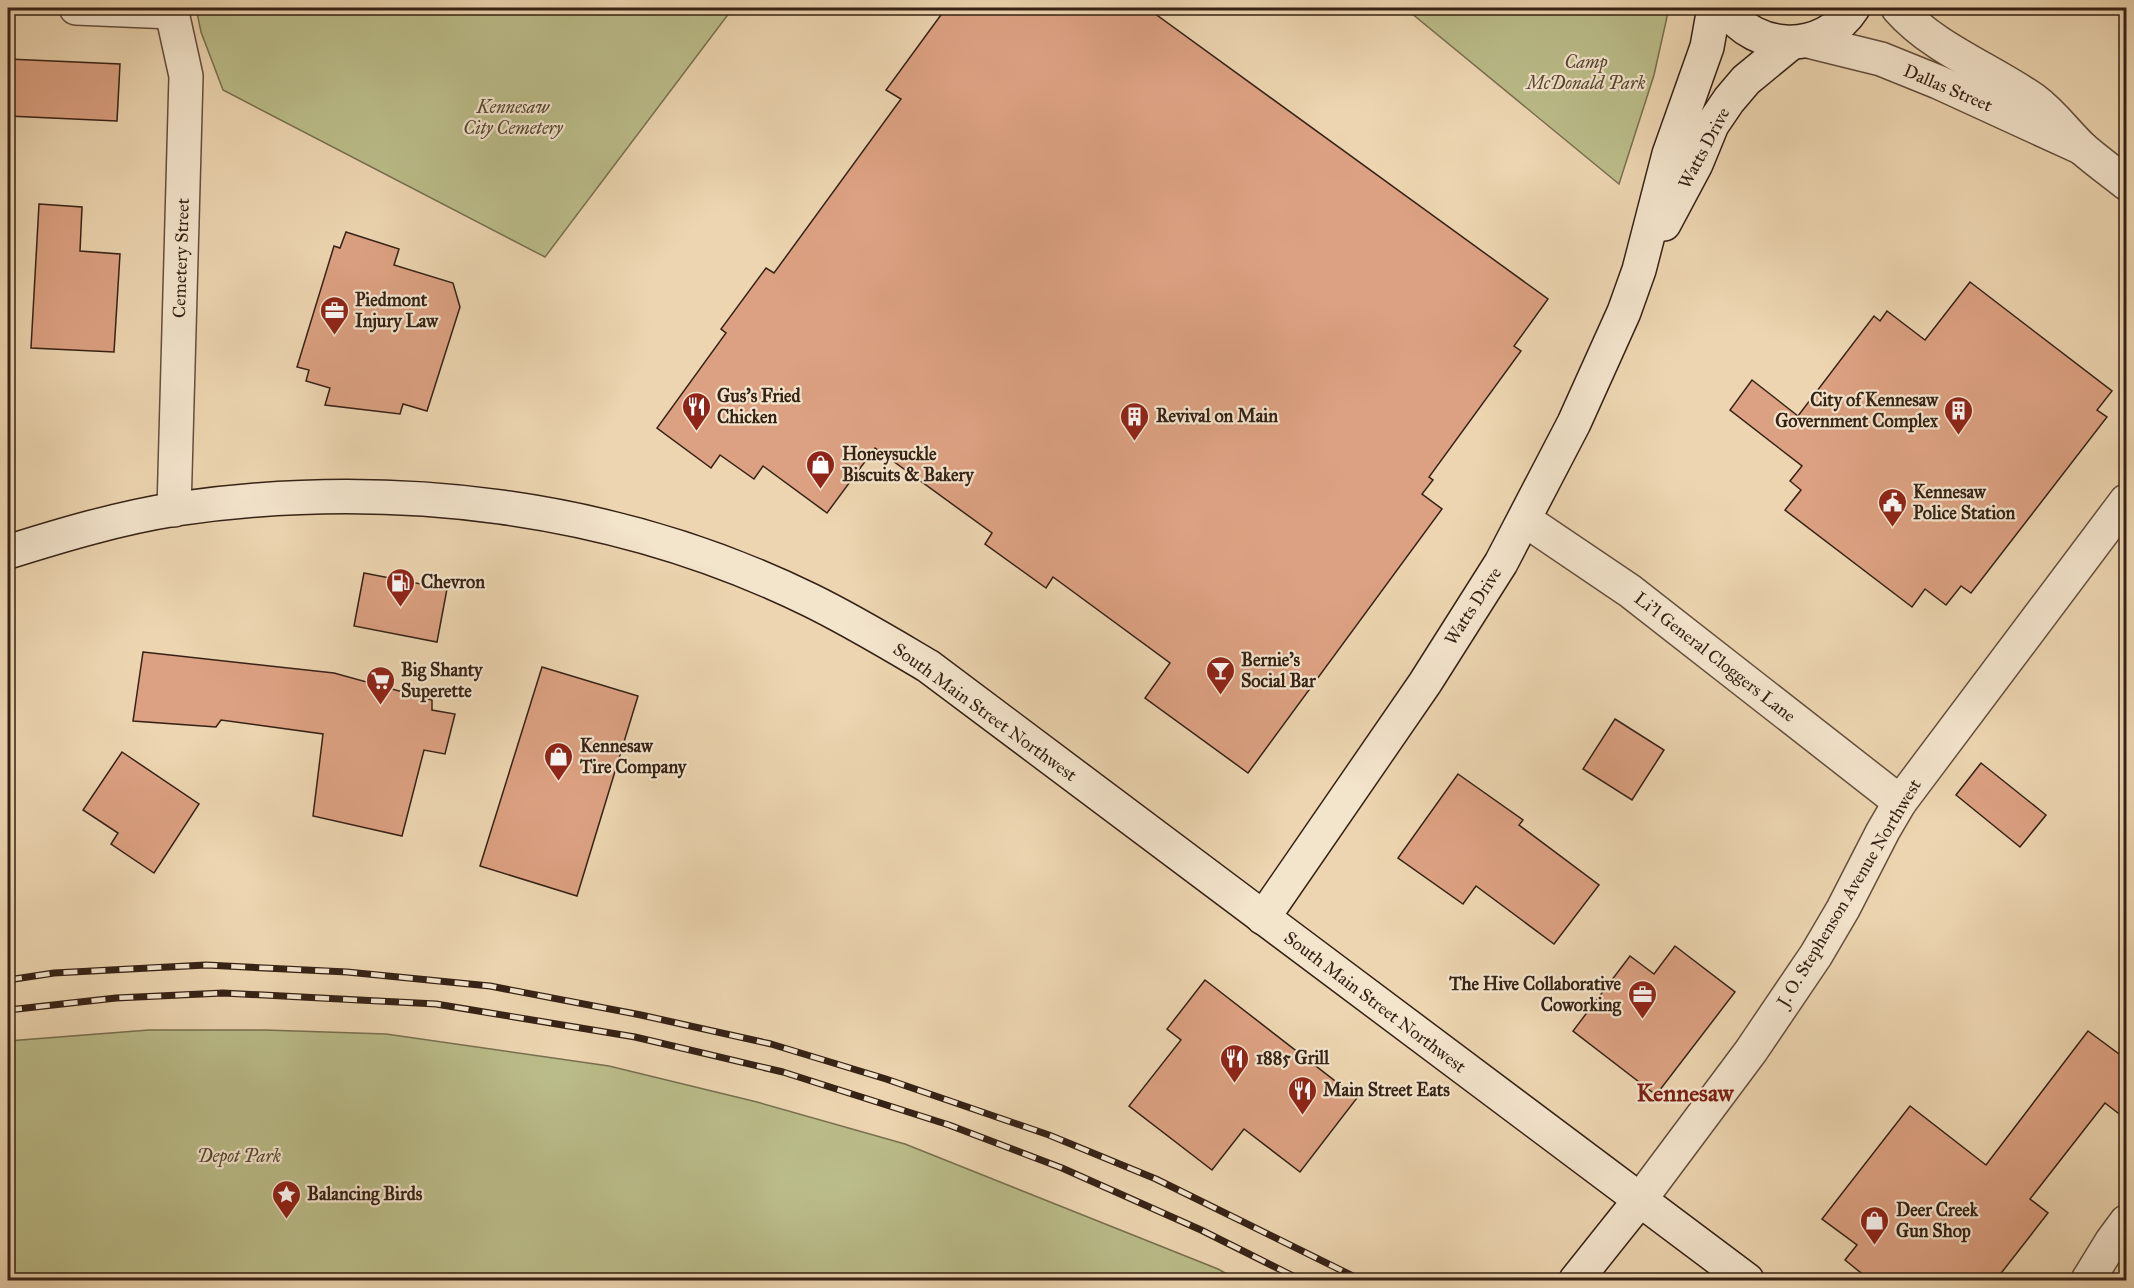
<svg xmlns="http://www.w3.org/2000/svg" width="2134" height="1288" viewBox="0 0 2134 1288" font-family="'IM FELL Great Primer',serif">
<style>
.green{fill:#babc89;stroke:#786f4f;stroke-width:1.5}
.building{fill:#dca182;stroke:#362215;stroke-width:1.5}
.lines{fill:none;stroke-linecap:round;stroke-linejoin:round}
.minor-casing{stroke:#644f3c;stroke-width:36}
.tertiary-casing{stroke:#644f3c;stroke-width:36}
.secondary-casing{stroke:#362215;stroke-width:36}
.minor{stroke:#f3e4cc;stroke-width:33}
.tertiary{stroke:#f3e4cc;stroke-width:33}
.secondary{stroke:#f3e4cc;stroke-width:33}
.rail-casing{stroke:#362215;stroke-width:7}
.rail{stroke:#f3e4cc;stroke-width:4.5;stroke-dasharray:14;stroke-linecap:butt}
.labels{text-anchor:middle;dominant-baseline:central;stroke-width:4.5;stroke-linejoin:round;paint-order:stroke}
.park-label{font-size:18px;font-style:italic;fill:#574832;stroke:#f3e4cc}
.street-label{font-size:18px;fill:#362215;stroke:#f3e4cc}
.poi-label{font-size:18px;font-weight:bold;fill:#362215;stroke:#f3e4cc;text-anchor:start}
.district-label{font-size:24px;font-weight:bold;fill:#7a1f14;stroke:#f3e4cc}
</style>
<rect width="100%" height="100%" fill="#ecd5b0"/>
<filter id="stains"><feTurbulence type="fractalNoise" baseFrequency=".00333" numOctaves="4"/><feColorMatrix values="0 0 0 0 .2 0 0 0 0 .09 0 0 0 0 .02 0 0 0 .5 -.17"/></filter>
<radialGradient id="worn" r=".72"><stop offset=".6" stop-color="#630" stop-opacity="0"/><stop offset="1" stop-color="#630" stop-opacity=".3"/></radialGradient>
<g class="green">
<polygon points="196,8 733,8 545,257 223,90 201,32"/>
<polygon points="1405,8 1669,8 1654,75 1619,184"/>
<polygon points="149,1030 265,1030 386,1034 609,1066 757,1102 905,1144 1218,1269 1238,1280 8,1280 8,1041"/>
</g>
<g class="building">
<polygon points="946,8 1147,8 1548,299 1514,346 1521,351 1429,477 1433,480 1422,494 1442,509 1248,773 1145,698 1170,663 1053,577 1046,588 985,544 992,533 875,448 827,513 763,466 754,479 720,455 711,468 657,428 726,333 721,329 766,268 774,273 901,99 886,90"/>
<polygon points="8,59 120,64 117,121 8,116"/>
<polygon points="39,204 82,207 80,251 120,254 114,352 31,348"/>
<polygon points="346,232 399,249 394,265 453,283 460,307 427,411 403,404 400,414 325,405 330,388 306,381 309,370 297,367 334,246 340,248"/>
<polygon points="1970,282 2112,391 2097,410 2107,417 1971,593 1961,586 1946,605 1925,589 1912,607 1785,510 1801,490 1790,481 1802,466 1730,410 1752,380 1798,416 1874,316 1880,321 1887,311 1925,340"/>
<polygon points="364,573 447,589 437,642 354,626"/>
<polygon points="143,652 334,673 432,700 432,710 455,714 445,754 424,750 402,836 313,816 323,734 221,720 216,727 133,721"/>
<polygon points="542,667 638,696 577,896 480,866"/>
<polygon points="1615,719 1664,750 1632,800 1583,769"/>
<polygon points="122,752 199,804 154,873 111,844 118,833 83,810"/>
<polygon points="1981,763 2046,815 2020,847 1956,795"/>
<polygon points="1458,774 1523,820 1519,825 1599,885 1554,944 1476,886 1463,904 1398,858"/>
<polygon points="1675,946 1735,992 1656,1095 1573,1031 1630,956 1654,974"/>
<polygon points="1205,980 1357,1098 1300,1172 1244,1129 1212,1170 1129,1106 1181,1040 1167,1029"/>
<polygon points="2088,1031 2127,1060 2127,1120 2105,1103 2030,1199 2048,1213 1995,1281 1871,1281 1845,1260 1857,1245 1822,1219 1910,1106 1986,1165"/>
</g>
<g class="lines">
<defs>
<g id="minor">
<polyline points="76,8 172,12"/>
<polyline points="171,8 186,76 174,510"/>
<polyline points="1525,520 1630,591 1900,802"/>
<polyline points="1639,1201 1751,1051 1816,955 1843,909 1883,831 1900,802 2126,501"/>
<polyline points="2088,1280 2112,1241 2126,1222"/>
</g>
<g id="tertiary">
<path d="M1898,8C1934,49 1990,69 2034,100C2053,114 2066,133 2083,149C2097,161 2112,172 2126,183"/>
<polyline points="1808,41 1881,59 1938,82 2082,148"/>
</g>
<g id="secondary">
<path d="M1726,8C1755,53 1824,54 1853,8"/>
<polyline points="1664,224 1696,164 1712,125 1729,100 1746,80 1791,43"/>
<path d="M8,552C62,535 119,518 176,509C390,478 614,504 810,600C851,620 889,643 928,666L1747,1280"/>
<polyline points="1263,918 1425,683 1501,563 1574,423 1624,312 1639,270 1669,154 1707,47 1714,8"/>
<polyline points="1576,1280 1639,1201"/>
</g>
</defs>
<use href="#minor" class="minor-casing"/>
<use href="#tertiary" class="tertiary-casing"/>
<use href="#secondary" class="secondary-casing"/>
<use href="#minor" class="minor"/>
<use href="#tertiary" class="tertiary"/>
<use href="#secondary" class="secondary"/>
<defs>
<g id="rail">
<polyline points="8,980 54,973 206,965 347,972 490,986 641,1015 771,1044 886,1079 1049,1135 1156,1179 1361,1280"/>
<polyline points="8,1010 116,998 223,993 436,1004 635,1037 783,1072 949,1125 1062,1168 1201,1230 1301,1280"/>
</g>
</defs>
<use href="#rail" class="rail-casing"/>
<use href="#rail" class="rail"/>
</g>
<defs>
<symbol id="office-pin" viewBox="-11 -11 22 30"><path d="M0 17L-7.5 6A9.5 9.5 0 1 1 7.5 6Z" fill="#8f2418" stroke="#f3e4cc"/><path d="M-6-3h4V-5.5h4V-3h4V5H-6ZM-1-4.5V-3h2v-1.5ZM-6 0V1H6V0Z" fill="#fff"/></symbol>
<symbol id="restaurant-pin" viewBox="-11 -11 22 30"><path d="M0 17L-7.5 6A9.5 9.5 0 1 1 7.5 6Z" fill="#8f2418" stroke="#f3e4cc"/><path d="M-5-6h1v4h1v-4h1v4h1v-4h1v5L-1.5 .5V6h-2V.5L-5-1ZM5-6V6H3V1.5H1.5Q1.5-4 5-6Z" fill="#fff"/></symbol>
<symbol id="building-pin" viewBox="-11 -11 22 30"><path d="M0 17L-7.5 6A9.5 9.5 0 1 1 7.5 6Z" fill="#8f2418" stroke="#f3e4cc"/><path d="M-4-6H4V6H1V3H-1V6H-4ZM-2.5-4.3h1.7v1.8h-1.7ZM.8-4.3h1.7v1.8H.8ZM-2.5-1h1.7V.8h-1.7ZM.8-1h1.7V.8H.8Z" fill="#fff"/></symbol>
<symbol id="shop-pin" viewBox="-11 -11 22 30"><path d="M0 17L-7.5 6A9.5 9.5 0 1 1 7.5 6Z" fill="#8f2418" stroke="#f3e4cc"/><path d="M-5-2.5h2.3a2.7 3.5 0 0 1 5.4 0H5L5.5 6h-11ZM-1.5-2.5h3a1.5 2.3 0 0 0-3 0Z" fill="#fff"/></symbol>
<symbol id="civic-pin" viewBox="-11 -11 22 30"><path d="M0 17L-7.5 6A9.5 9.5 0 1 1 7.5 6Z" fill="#8f2418" stroke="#f3e4cc"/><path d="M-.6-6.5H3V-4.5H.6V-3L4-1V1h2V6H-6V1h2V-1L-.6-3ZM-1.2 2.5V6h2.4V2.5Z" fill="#fff"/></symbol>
<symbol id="fuel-pin" viewBox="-11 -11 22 30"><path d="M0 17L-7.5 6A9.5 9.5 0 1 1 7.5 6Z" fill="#8f2418" stroke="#f3e4cc"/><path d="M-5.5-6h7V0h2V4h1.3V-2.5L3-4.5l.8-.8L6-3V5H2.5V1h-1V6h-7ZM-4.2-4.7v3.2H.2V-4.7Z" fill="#fff"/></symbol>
<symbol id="bar-pin" viewBox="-11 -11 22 30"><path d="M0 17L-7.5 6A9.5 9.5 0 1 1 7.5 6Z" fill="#8f2418" stroke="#f3e4cc"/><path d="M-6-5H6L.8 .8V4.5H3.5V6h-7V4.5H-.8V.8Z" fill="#fff"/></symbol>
<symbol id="supermarket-pin" viewBox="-11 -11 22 30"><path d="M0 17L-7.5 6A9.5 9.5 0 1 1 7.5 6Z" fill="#8f2418" stroke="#f3e4cc"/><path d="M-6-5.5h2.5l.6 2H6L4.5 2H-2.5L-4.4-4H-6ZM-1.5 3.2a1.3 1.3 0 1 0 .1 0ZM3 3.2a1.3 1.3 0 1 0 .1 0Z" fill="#fff"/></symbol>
<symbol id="sight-pin" viewBox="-11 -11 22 30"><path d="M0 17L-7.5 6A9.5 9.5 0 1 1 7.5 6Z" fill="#8f2418" stroke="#f3e4cc"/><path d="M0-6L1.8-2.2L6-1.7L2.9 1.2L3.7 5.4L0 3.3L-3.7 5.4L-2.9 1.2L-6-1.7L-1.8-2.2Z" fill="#fff"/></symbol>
</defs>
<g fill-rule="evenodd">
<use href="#office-pin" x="318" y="294" width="33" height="45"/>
<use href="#restaurant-pin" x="680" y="390" width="33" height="45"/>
<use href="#building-pin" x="1942" y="394" width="33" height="45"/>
<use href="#building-pin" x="1118" y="400" width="33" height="45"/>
<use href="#shop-pin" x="804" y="448" width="33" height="45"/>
<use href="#civic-pin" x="1876" y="486" width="33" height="45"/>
<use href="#fuel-pin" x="384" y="566" width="33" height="45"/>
<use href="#bar-pin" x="1204" y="654" width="33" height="45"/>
<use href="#supermarket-pin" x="364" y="664" width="33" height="45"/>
<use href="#shop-pin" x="542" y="740" width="33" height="45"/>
<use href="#office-pin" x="1626" y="978" width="33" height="45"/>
<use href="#restaurant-pin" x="1218" y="1042" width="33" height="45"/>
<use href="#restaurant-pin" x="1286" y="1074" width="33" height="45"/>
<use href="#sight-pin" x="270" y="1178" width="33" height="45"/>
<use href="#shop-pin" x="1858" y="1204" width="33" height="45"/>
</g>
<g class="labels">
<g class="park-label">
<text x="1586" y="62">Camp<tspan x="1586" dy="21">McDonald Park</tspan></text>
<text x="513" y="107">Kennesaw<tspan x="513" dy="21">City Cemetery</tspan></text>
<text x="239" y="1156">Depot Park</text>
</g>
<g class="street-label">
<text transform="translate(1948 88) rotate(23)">Dallas Street</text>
<text transform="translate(1704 148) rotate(-62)">Watts Drive</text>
<text transform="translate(181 258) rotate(-88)">Cemetery Street</text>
<text transform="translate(1473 606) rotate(-57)">Watts Drive</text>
<text transform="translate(1715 657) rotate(38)">Li'l General Cloggers Lane</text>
<text transform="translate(985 712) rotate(36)">South Main Street Northwest</text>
<text transform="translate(1849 893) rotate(-59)">J. O. Stephenson Avenue Northwest</text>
<text transform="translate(1375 1002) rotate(37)">South Main Street Northwest</text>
</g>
<g class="poi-label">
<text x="355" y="300">Piedmont<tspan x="355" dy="21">Injury Law</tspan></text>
<text x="717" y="396">Gus's Fried<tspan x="717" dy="21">Chicken</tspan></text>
<text x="1938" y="400" text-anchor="end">City of Kennesaw<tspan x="1938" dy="21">Government Complex</tspan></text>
<text x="1156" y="416">Revival on Main</text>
<text x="842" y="454">Honeysuckle<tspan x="842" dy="21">Biscuits &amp; Bakery</tspan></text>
<text x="1913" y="492">Kennesaw<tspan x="1913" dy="21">Police Station</tspan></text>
<text x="421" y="582">Chevron</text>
<text x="1241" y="660">Bernie's<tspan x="1241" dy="21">Social Bar</tspan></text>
<text x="401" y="670">Big Shanty<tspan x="401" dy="21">Superette</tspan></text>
<text x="580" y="746">Kennesaw<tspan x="580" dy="21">Tire Company</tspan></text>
<text x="1621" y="984" text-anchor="end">The Hive Collaborative<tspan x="1621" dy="21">Coworking</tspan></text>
<text x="1256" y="1058">1885 Grill</text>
<text x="1323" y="1090">Main Street Eats</text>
<text x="307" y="1194">Balancing Birds</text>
<text x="1896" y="1210">Deer Creek<tspan x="1896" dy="21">Gun Shop</tspan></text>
</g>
<g class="district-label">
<text x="1685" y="1093">Kennesaw</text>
</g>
</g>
<rect width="2134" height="1288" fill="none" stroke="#ecd5b0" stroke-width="30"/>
<rect x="9" y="9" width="2116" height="1270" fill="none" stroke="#362215" stroke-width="3"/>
<rect x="15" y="15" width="2104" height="1258" fill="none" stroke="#362215" stroke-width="1.5"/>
<rect width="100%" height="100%" filter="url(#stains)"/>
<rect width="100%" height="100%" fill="url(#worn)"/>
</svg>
